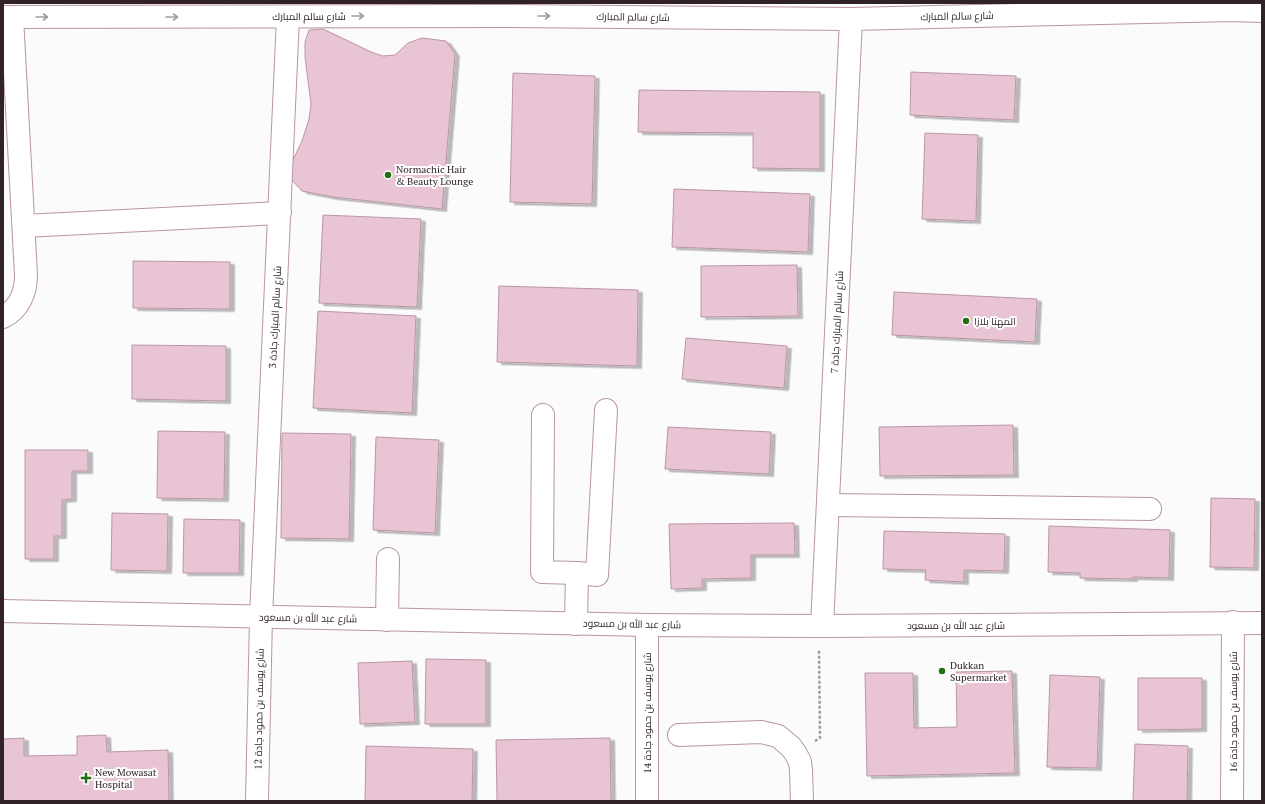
<svg xmlns="http://www.w3.org/2000/svg" width="1265" height="804" viewBox="0 0 1265 804" font-family="'PT Serif',Cairo,serif">
<style>
.building{fill:#e9c4d4;stroke:#ba96a5;filter:url(#shadow)}
.lines{fill:none;stroke-linecap:round;stroke-linejoin:round}
.minor-casing{stroke:#b995a4;stroke-width:24}
.major-casing{stroke:#b995a4;stroke-width:24}
.path{stroke:#a19b9d;stroke-width:2.5;stroke-dasharray:3 2;stroke-linecap:butt}
.minor{stroke:#fff;stroke-width:22}
.major{stroke:#fff;stroke-width:22}
.oneway{stroke:#a29c9e}
.poi-dot{fill:#236f11;stroke:#fff;stroke-width:1.5}
.labels{text-anchor:middle;dominant-baseline:central;stroke-width:4;stroke-linejoin:round;paint-order:stroke}
.street-label{font-size:10px;fill:#302228;stroke:#fff}
.poi-label{font-size:10px;fill:#302228;stroke:#fff;text-anchor:start}
</style>
<defs>
<filter id="shadow"><feDropShadow dx="4.5" dy="2.5" stdDeviation="0" flood-color="#0004"/></filter>
</defs>
<rect width="100%" height="100%" fill="#fbfbfb"/>
<g class="building">
<polygon points="323,29 371,52 383,56 395,55 408,43 422,38 446,41 455,54 442,209 333,197 302,191 290,178 291,164 302,141 309,119 311,104 305,57 305,42 309,30"/>
<polygon points="911,72 1016,76 1014,120 910,115"/>
<polygon points="513,73 595,76 592,204 510,202"/>
<polygon points="639,90 820,92 820,169 753,168 753,133 638,132"/>
<polygon points="925,133 978,135 976,221 922,219"/>
<polygon points="674,189 810,194 808,252 672,247"/>
<polygon points="323,215 421,219 417,307 319,303"/>
<polygon points="133,261 230,262 230,309 133,308"/>
<polygon points="797,265 798,316 701,317 701,266"/>
<polygon points="499,286 638,290 637,366 497,362"/>
<polygon points="894,292 1037,299 1035,342 892,335"/>
<polygon points="318,311 416,316 412,413 313,408"/>
<polygon points="686,338 787,346 784,388 682,379"/>
<polygon points="132,345 226,346 226,401 132,399"/>
<polygon points="1013,425 1014,475 880,476 879,427"/>
<polygon points="668,427 771,432 769,474 665,469"/>
<polygon points="158,431 225,432 224,499 157,498"/>
<polygon points="282,433 351,434 349,539 281,538"/>
<polygon points="376,437 439,440 435,533 373,530"/>
<polygon points="25,450 88,450 88,471 72,471 72,499 62,500 62,536 54,536 54,559 25,559"/>
<polygon points="1211,498 1255,499 1254,568 1210,567"/>
<polygon points="112,513 168,514 167,571 111,570"/>
<polygon points="184,519 240,520 239,573 183,573"/>
<polygon points="794,523 795,555 751,555 751,578 702,579 702,588 671,589 669,524"/>
<polygon points="1049,526 1170,530 1169,578 1133,577 1133,579 1080,578 1080,573 1048,572"/>
<polygon points="884,531 1005,534 1004,571 964,570 964,582 925,580 926,570 883,569"/>
<polygon points="426,659 486,660 486,724 425,724"/>
<polygon points="412,661 415,722 360,724 358,663"/>
<polygon points="1012,671 1015,773 867,776 865,673 913,673 914,728 957,727 956,672"/>
<polygon points="1050,675 1100,677 1097,768 1047,767"/>
<polygon points="1138,678 1202,678 1202,729 1138,730"/>
<polygon points="106,735 107,752 168,750 169,801 3,801 3,739 24,738 24,756 77,755 77,736"/>
<polygon points="610,738 611,801 497,801 496,740"/>
<polygon points="1135,744 1188,746 1187,801 1133,801"/>
<polygon points="366,746 473,749 472,801 365,801"/>
</g>
<g class="lines">
<defs>
<g id="minor">
<polyline points="24,226 280,213"/>
<path d="M3,317C19,309 26,293 26,275L12,17"/>
<polyline points="543,415 542,572 577,573"/>
<polyline points="828,505 1150,509"/>
<polyline points="3,611 647,625 822,626 1262,623"/>
<polyline points="387,620 388,559"/>
<polyline points="576,624 577,573 597,575 606,410"/>
<polyline points="822,626 851,19"/>
<polyline points="679,735 761,732 778,736 791,747 796,754 800,762 801,770 802,801"/>
<polyline points="257,801 261,617 288,17"/>
<polyline points="647,801 647,625"/>
<polyline points="1232,801 1233,622"/>
</g>
<polyline id="major" points="3,17 506,16 851,19 1232,10 1262,11"/>
</defs>
<use href="#minor" class="minor-casing"/>
<use href="#major" class="major-casing"/>
<polyline class="path" points="815,741 820,738 819,649"/>
<use href="#minor" class="minor"/>
<use href="#major" class="major"/>
</g>
<defs><path id="oneway-shaft" d="M-6 0H5M1.5-3L5.5 0L1.5 3" fill="none" stroke-width="1.6" stroke-linecap="round" stroke-linejoin="round"/></defs>
<g class="oneway">
<use href="#oneway-shaft" transform="translate(358 16)"/>
<use href="#oneway-shaft" transform="translate(544 16)"/>
<use href="#oneway-shaft" transform="translate(42 17)"/>
<use href="#oneway-shaft" transform="translate(172 17)"/>
</g>
<g class="poi-dot">
<circle cx="388" cy="175" r="4"/>
<circle cx="966" cy="321" r="4"/>
<circle cx="942" cy="671" r="4"/>
<path d="M84 772h4v4h4v4h-4v4h-4v-4h-4v-4h4z"/>
</g>
<g class="labels">
<g class="street-label">
<text x="309" y="16">شارع سالم المبارك</text>
<text transform="translate(957 16) rotate(-1)">شارع سالم المبارك</text>
<text transform="translate(633 17) rotate(1)">شارع سالم المبارك</text>
<text transform="translate(275 317) rotate(-87)">شارع سالم المبارك جادة 3</text>
<text transform="translate(837 322) rotate(-87)">شارع سالم المبارك جادة 7</text>
<text transform="translate(308 618) rotate(1)">شارع عبد الله بن مسعود</text>
<text transform="translate(632 624) rotate(1)">شارع عبد الله بن مسعود</text>
<text x="956" y="625">شارع عبد الله بن مسعود</text>
<text transform="translate(259 709) rotate(-89)">شارع يوسف بن حمود جادة 12</text>
<text transform="translate(1233 712) rotate(-90)">شارع يوسف بن حمود جادة 16</text>
<text transform="translate(647 713) rotate(-90)">شارع يوسف بن حمود جادة 14</text>
</g>
<g class="poi-label">
<text x="396" y="169">Normachic Hair<tspan x="396" dy="12">&amp; Beauty Lounge</tspan></text>
<text x="974" y="321">المهنا بلازا</text>
<text x="950" y="665">Dukkan<tspan x="950" dy="12">Supermarket</tspan></text>
<text x="95" y="772">New Mowasat<tspan x="95" dy="12">Hospital</tspan></text>
</g>
</g>
<rect width="1265" height="804" fill="none" stroke="#302228" stroke-width="8"/>
</svg>
